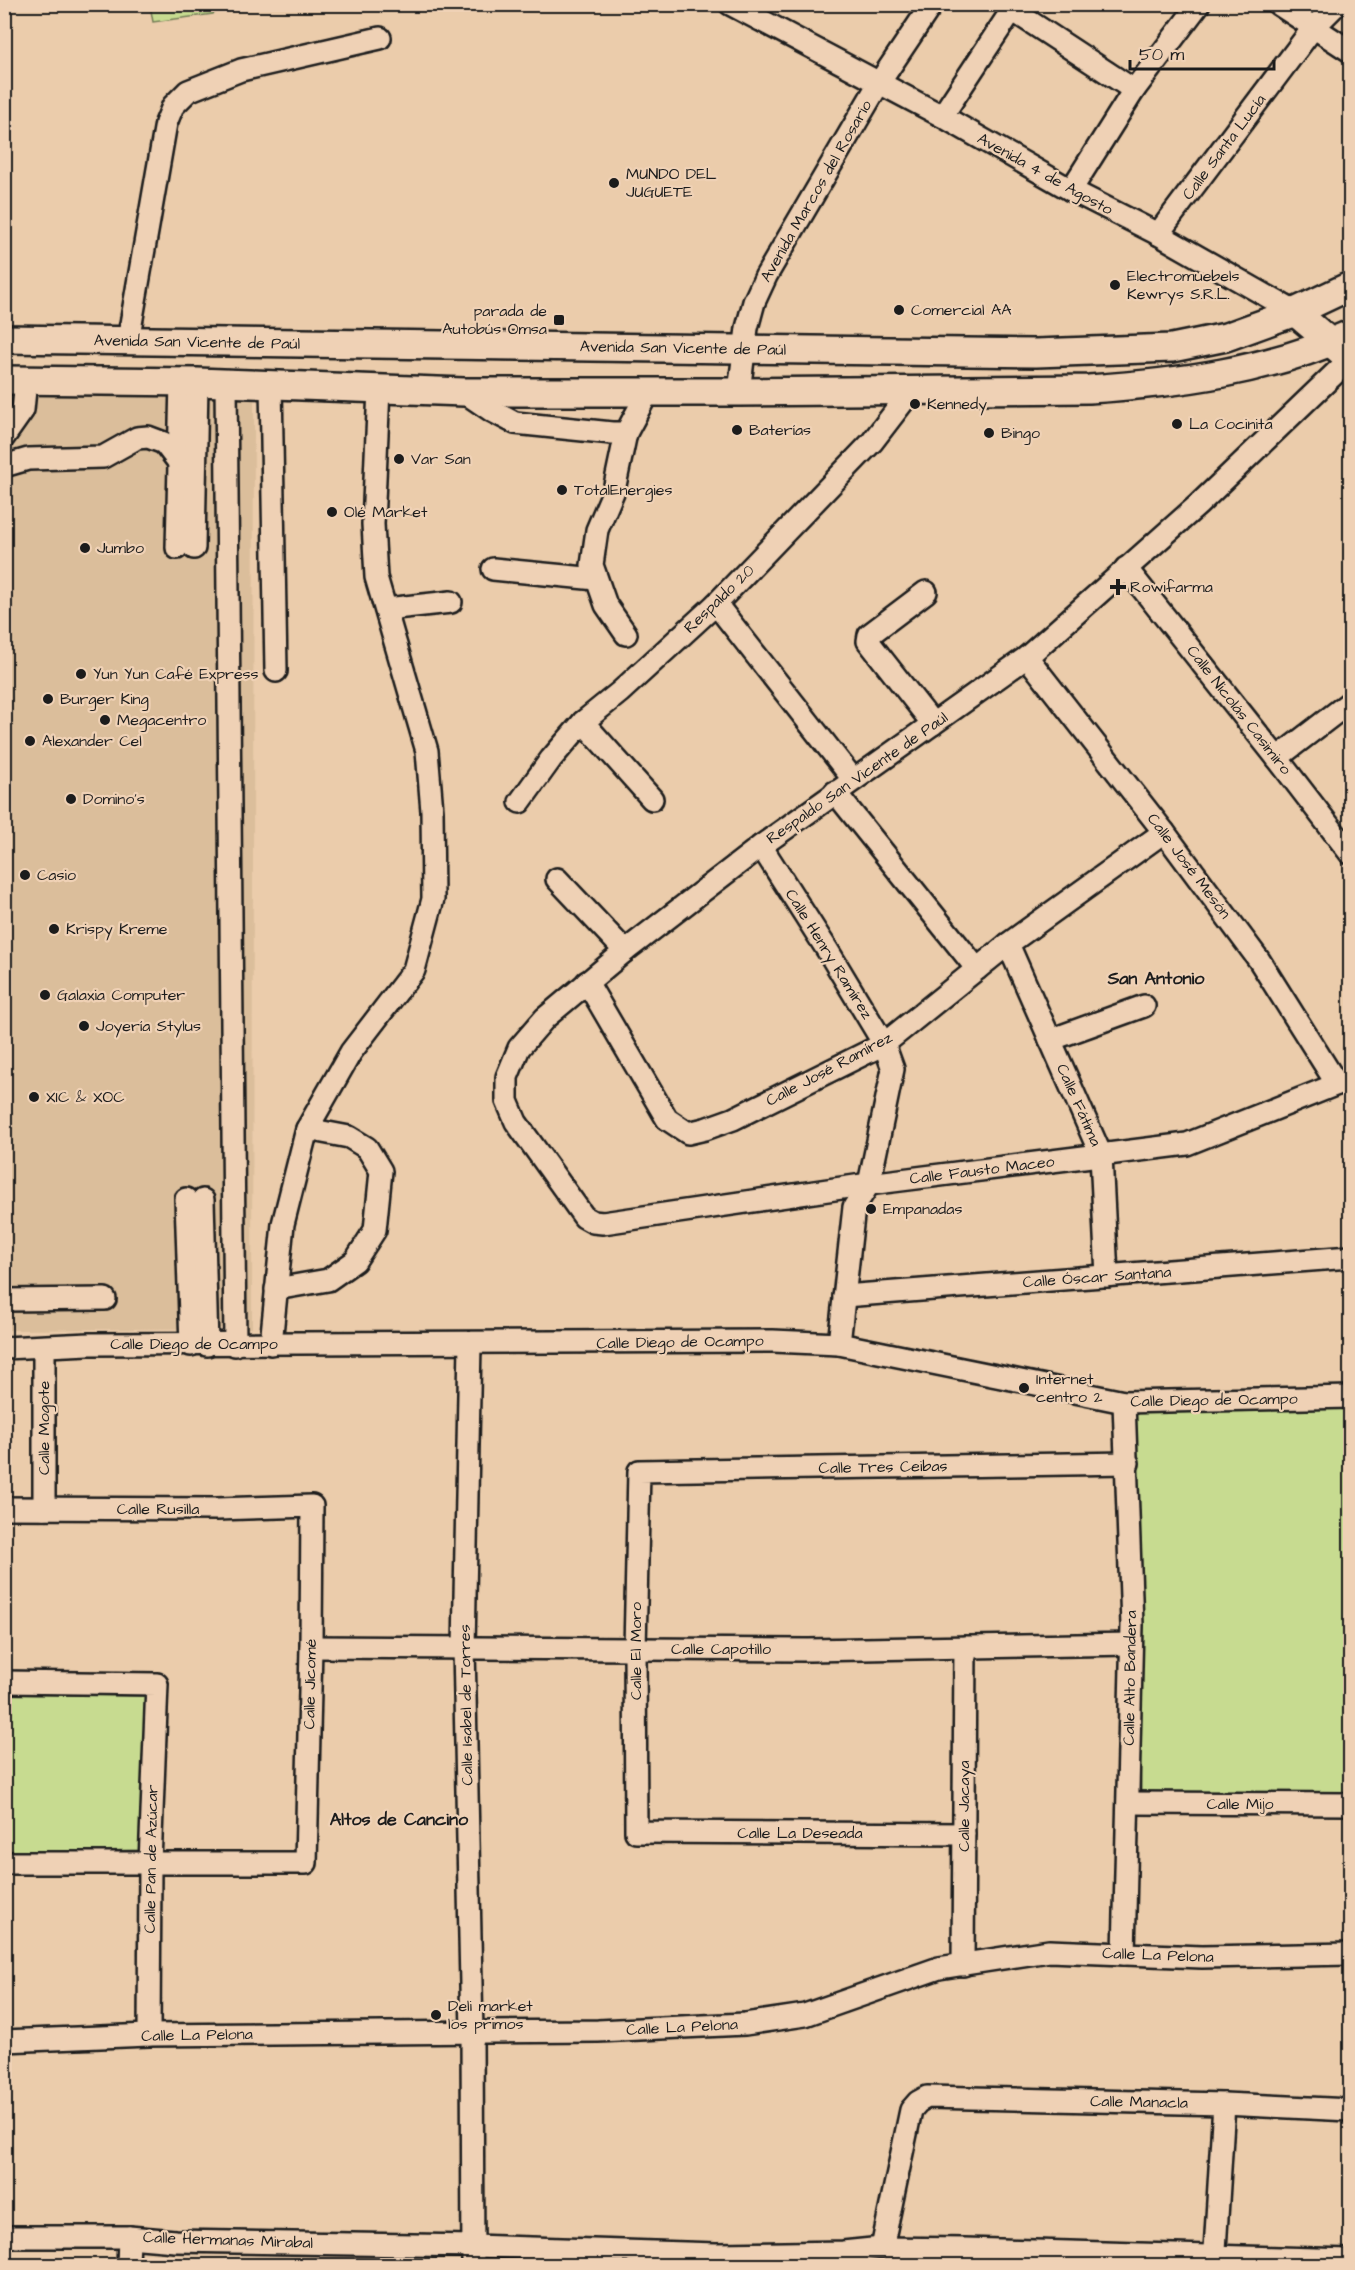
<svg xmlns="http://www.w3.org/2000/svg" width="1355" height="2270" viewBox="0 0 1355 2270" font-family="'Architects Daughter',sans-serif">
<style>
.built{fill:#dbbe9b}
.green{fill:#c7db90;stroke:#727c56;stroke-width:1.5}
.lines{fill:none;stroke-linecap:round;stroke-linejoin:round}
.minor-casing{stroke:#1c1c1c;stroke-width:26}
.major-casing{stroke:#1c1c1c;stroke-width:32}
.minor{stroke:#efd1b5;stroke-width:21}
.major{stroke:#efd1b5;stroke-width:27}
.poi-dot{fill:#1c1c1c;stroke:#efd1b5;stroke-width:2}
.labels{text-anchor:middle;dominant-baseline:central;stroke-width:4.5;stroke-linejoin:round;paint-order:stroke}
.street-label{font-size:16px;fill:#1c1c1c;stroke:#efd1b5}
.poi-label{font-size:16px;fill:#1c1c1c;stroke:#efd1b5;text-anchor:start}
.neighbourhood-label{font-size:18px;font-weight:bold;fill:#1c1c1c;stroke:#efd1b5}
</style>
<rect width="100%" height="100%" fill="#ebccab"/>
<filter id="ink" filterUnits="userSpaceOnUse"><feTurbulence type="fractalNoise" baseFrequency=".0167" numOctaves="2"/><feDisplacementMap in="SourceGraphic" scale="12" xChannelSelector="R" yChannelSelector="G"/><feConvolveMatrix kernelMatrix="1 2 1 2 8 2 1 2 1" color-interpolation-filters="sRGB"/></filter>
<g filter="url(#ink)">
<polygon class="built" points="5,395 254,399 252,1328 5,1330"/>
<g class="green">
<polygon points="150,5 150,4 226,5 213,14 153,22"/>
<polygon points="1350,1408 1350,1794 1141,1792 1130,1410"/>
<polygon points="4,1694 148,1696 141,1850 5,1853"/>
</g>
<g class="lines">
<defs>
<g id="minor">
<polyline points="730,4 942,116 1071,190 1158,234 1295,312"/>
<polyline points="1278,4 1350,51"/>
<polyline points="1012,10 1134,90"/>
<polyline points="942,116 1016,4"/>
<polyline points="1071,190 1134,90 1199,4"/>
<polyline points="1158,234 1313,28 1337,4"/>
<polyline points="128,341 166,123 173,106 188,91 241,70 380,38"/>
<polyline points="1350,359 1198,505 1027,657 761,846 625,951 545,1018 519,1048 507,1077 507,1101 516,1122 584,1217 593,1222 603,1223 869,1184 1187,1144 1350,1079"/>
<polyline points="226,383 235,1345"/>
<polyline points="271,384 276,671"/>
<polyline points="464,392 492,411 515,423 612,433 626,433 648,392"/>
<polyline points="739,392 747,328 754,302 766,276 879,83 932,4"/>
<polyline points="4,437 23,410 26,380"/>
<polyline points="4,466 28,459 103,457 137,438 148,437 164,443 180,464"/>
<polyline points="177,548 181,381"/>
<polyline points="194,548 197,382"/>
<polyline points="1126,568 1277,758 1350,853"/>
<polyline points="493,569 596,579"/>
<polyline points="926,592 869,635 868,641 933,724"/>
<polyline points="716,604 853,779"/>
<polyline points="386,609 451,602"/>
<polyline points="626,634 606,605 592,565 597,530 614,490 626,433"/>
<polyline points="1027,657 1164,832 1259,960 1337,1084"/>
<polyline points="583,722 652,799"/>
<polyline points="1277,758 1350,702"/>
<polyline points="835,792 977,969"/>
<polyline points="520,802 551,759 583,722 620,692 716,604 872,442 912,390"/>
<polyline points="761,846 828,951 884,1044 893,1069 869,1184 854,1207 839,1344"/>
<polyline points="557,879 625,951"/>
<polyline points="1008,944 1101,1155 1107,1276"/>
<polyline points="587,982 667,1119 688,1133 705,1129 733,1119 884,1044 1008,944 1164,832"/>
<polyline points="1050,1040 1144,1006"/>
<polyline points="186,1199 191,1345"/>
<polyline points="203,1200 207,1345"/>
<polyline points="276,1289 328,1280 355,1261 375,1230 381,1171 367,1148 349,1137 307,1129"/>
<polyline points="844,1296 1350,1257"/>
<polyline points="4,1300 105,1299"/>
<polyline points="271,1344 283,1224 307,1129 351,1052 414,970 433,899 432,811 427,751 376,577 373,524 379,389"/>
<polyline points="470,1344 464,1647 472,2033 473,2266"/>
<polyline points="44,1347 44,1508"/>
<polyline points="4,1348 89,1344 773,1341 839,1344 1124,1402 1350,1397"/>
<polyline points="1124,1402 1132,1625 1124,1954"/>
<polyline points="4,1508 217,1509 312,1506 311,1647 306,1863 4,1863"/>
<polyline points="311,1647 809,1650 1131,1644"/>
<polyline points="4,1682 157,1684 150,1863 149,2035"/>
<polyline points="1129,1803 1350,1804"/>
<polyline points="964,1834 636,1832 635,1649 639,1471 1128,1463"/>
<polyline points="963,1965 965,1647"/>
<polyline points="4,2041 149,2035 598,2031 745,2024 805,2015 939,1968 1049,1951 1202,1957 1350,1954"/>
<polyline points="4,2237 129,2237 175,2241 474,2246 716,2254 843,2252 882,2248 965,2249 1350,2260"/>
<polyline points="882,2248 911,2110 918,2102 927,2097 1224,2104 1350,2110"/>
<polyline points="128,2266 129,2237"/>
<polyline points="1214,2266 1224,2104"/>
</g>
<g id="major">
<polyline points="1295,312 1350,359"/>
<polyline points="4,339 1036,353 1172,348 1226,337 1295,312 1350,286"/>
<path d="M4,380L197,382L464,392H739L1089,389C1178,383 1268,371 1350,334"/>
</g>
</defs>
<use href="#minor" class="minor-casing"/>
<use href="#major" class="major-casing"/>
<use href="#minor" class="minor"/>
<use href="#major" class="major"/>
</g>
</g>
<g class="poi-dot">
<circle cx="614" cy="183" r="6"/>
<circle cx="1115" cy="285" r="6"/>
<circle cx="899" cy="310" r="6"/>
<rect x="553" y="314" width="12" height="12" rx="3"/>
<circle cx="915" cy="404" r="6"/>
<circle cx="1177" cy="424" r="6"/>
<circle cx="737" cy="430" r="6"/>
<circle cx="989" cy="433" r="6"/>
<circle cx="399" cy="459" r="6"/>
<circle cx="562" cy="490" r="6"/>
<circle cx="332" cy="512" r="6"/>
<circle cx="85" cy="548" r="6"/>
<path d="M1115 578h6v6h6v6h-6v6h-6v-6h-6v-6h6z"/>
<circle cx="81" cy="674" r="6"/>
<circle cx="48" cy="699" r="6"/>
<circle cx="105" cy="720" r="6"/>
<circle cx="30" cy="741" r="6"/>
<circle cx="71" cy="799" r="6"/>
<circle cx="25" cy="875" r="6"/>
<circle cx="54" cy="929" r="6"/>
<circle cx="45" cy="995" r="6"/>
<circle cx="84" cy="1026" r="6"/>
<circle cx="34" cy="1097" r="6"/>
<circle cx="871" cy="1209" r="6"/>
<circle cx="1024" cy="1388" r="6"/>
<circle cx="436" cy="2015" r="6"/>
</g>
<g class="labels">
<g class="street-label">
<text transform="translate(1224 147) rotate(-53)">Calle Santa Lucía</text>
<text transform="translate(1045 174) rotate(29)">Avenida 4 de Agosto</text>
<text transform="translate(816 191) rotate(-60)">Avenida Marcos del Rosario</text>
<text transform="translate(197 342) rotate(1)">Avenida San Vicente de Paúl</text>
<text transform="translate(683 348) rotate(1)">Avenida San Vicente de Paúl</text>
<text transform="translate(719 599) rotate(-44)">Respaldo 20</text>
<text transform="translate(1239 710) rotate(52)">Calle Nicolás Casimiro</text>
<text transform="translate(857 778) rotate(-35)">Respaldo San Vicente de Paúl</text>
<text transform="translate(1189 866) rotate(53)">Calle José Mesón</text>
<text transform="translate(829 954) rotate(58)">Calle Henry Ramírez</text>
<text transform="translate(829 1069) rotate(-28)">Calle José Ramírez</text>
<text transform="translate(1079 1105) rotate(66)">Calle Fátima</text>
<text transform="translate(982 1170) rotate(-7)">Calle Fausto Maceo</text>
<text transform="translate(1097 1277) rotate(-4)">Calle Óscar Santana</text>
<text transform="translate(680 1342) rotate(-1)">Calle Diego de Ocampo</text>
<text x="194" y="1344">Calle Diego de Ocampo</text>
<text transform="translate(1214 1400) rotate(-1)">Calle Diego de Ocampo</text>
<text transform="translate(44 1428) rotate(-90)">Calle Mogote</text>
<text transform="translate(883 1467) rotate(-1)">Calle Tres Ceibas</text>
<text x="158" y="1509">Calle Rusilla</text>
<text x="721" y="1649">Calle Capotillo</text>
<text transform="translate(636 1651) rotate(-90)">Calle El Moro</text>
<text transform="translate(1130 1678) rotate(-89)">Calle Alto Bandera</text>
<text transform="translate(310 1684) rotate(-89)">Calle Jicomé</text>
<text transform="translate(466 1705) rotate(-91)">Calle Isabel de Torres</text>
<text x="1240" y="1804">Calle Mijo</text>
<text transform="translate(964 1806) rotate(-90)">Calle Jacaya</text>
<text x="800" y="1833">Calle La Deseada</text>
<text transform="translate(151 1859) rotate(-89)">Calle Pan de Azúcar</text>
<text transform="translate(1158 1955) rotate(2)">Calle La Pelona</text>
<text transform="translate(682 2027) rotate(-3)">Calle La Pelona</text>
<text transform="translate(197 2035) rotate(-1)">Calle La Pelona</text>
<text transform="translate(1139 2102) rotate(1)">Calle Manacla</text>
<text transform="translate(228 2240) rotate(2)">Calle Hermanas Mirabal</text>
</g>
<g class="poi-label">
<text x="626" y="174">MUNDO DEL<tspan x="626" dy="18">JUGUETE</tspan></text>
<text x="1127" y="276">Electromuebels<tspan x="1127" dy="18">Kewrys S.R.L.</tspan></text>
<text x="911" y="310">Comercial AA</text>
<text x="547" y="311" text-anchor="end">parada de<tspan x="547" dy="18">Autobús Omsa</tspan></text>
<text x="927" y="404">Kennedy</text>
<text x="1189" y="424">La Cocinita</text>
<text x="749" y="430">Baterías</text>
<text x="1001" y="433">Bingo</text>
<text x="411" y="459">Var San</text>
<text x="574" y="490">TotalEnergies</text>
<text x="344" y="512">Olé Market</text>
<text x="97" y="548">Jumbo</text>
<text x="1130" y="587">Rowifarma</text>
<text x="93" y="674">Yun Yun Café Express</text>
<text x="60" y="699">Burger King</text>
<text x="117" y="720">Megacentro</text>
<text x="42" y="741">Alexander Cel</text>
<text x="83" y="799">Domino's</text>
<text x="37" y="875">Casio</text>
<text x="66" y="929">Krispy Kreme</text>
<text x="57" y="995">Galaxia Computer</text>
<text x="96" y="1026">Joyería Stylus</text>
<text x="46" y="1097">XIC &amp; XOC</text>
<text x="883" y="1209">Empanadas</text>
<text x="1036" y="1379">Internet<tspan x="1036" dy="18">centro 2</tspan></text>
<text x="448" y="2006">Deli market<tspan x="448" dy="18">los primos</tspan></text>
</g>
<g class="neighbourhood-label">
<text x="1156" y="978">San Antonio</text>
<text x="399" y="1819">Altos de Cancino</text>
</g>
</g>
<rect width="1355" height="2270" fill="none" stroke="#efd1b5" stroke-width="24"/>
<rect x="12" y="12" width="1331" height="2246" fill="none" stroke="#1c1c1c" stroke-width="2" filter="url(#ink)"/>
<path d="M1130 60v9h144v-9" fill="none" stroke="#1c1c1c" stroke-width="3"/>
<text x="1139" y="60" font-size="18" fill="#1c1c1c" stroke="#efd1b5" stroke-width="4.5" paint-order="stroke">50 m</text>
</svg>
